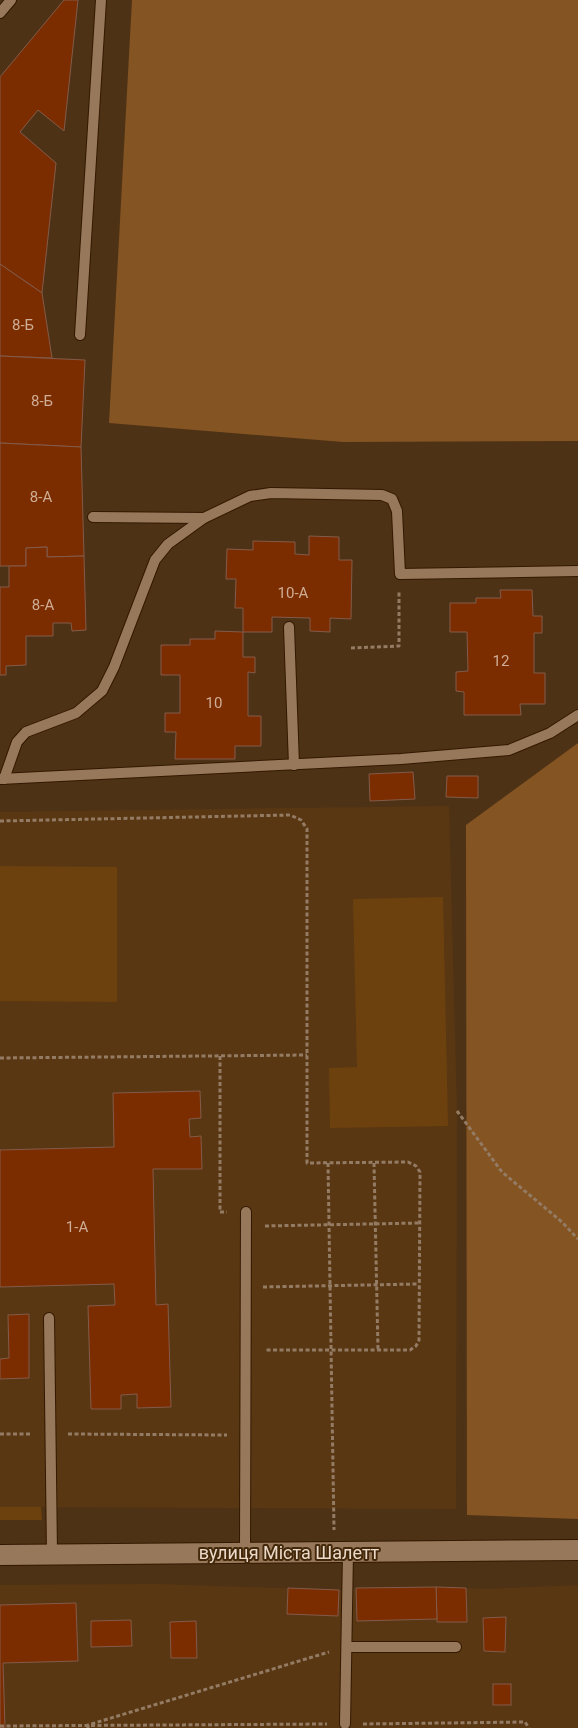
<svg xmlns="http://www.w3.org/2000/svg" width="578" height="1728" viewBox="0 0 578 1728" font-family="Roboto,sans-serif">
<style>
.built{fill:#593713}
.green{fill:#6d410e}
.forest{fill:#845423}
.building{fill:#7c2d00;stroke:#835b4a}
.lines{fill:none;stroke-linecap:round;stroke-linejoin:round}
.lane-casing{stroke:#331900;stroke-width:12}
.street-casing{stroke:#331900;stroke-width:22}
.path{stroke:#937b64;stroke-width:3;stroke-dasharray:4 2.5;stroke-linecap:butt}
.lane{stroke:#98785a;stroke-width:10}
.street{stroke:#98785a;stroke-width:20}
.labels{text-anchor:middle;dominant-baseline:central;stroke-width:4;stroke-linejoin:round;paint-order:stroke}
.number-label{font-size:15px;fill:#cfae97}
.street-label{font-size:18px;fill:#ebd9c9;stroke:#43280a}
</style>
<rect width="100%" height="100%" fill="#4e3215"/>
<g class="built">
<polygon points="449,806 457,1111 456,1509 0,1507 0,812"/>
<polygon points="157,1584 339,1590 436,1587 487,1589 578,1585 578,1728 0,1728 0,1585"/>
</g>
<g class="green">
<polygon points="0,866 117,867 117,1002 0,1001"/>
<polygon points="443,897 448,1126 330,1128 329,1068 357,1067 353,899"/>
<polygon points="0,1507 41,1507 42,1520 0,1520"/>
</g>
<g class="forest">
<polygon points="132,0 578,0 578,441 343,442 109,423"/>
<polygon points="578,743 578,1519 467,1515 466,825"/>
</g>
<g class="building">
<polygon points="64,0 78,0 64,131 38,110 20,132 56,163 42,293 0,264 0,77"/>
<polygon points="0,264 42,293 52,358 0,356"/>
<polygon points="0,356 85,360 81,447 0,443"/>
<polygon points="0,443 81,447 84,556 47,557 47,547 26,548 26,566 0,566"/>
<polygon points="309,536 339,537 339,560 352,560 351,619 330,618 330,632 310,631 310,618 272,617 272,632 243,632 243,608 235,608 236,579 226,579 227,549 253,550 253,541 295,542 295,554 309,555"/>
<polygon points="47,547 47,557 84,556 86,630 72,631 71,623 53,623 53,636 26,636 26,665 6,666 6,675 0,675 0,587 9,587 9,566 26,566 26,548"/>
<polygon points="500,590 532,590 533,616 542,616 542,633 534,633 534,673 545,673 545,704 520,704 521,715 464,715 464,692 456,691 456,672 468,671 467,632 450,632 450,603 476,603 476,598 501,598"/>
<polygon points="215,631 243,632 243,657 255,657 255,673 248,672 248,716 261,716 261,746 235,746 235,759 175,759 176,732 165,732 165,713 180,713 180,675 161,675 161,645 190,645 190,639 215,639"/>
<polygon points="413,772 415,799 370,801 369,774"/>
<polygon points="447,776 478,776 478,798 446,797"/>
<polygon points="200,1091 201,1118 189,1119 190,1137 201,1136 202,1169 153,1169 156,1305 168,1304 171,1407 137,1408 137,1394 121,1395 121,1409 91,1409 88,1306 115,1305 114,1284 0,1287 0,1150 114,1147 113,1093"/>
<polygon points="29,1314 29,1378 0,1379 0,1359 9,1358 8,1315"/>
<polygon points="436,1587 466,1588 467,1622 437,1622"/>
<polygon points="436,1587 437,1619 357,1621 356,1588"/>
<polygon points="288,1588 339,1590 338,1616 287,1614"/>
<polygon points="76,1603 78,1661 3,1663 5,1728 0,1728 0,1605"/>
<polygon points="506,1617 505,1652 484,1651 483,1618"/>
<polygon points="131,1620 132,1646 91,1647 91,1621"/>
<polygon points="196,1621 197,1658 171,1658 170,1622"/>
<rect x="493" y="1684" width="18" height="21"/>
</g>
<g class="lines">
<defs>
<g id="lane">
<polyline points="0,13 11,0"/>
<polyline points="80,335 101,0"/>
<polyline points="93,517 204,518"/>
<polyline points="289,627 294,765"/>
<polyline points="0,779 401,759 509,750 550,733 578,715"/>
<polyline points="4,779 17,742 26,732 76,713 102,691 114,667 155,560 168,544 204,518 250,496 271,493 382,495 392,499 397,511 400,574 578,571"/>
<polyline points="49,1318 52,1554"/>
<polyline points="245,1552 246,1212"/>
<polyline points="347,1647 456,1647"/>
<polyline points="345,1724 348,1552"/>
</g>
<polyline id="street" points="0,1555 578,1550"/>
</defs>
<use href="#lane" class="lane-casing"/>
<use href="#street" class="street-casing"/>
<g class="path">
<polyline points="351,648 399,646 399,592"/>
<polyline points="0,821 290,815 301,820 307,829 307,1163 408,1162 416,1166 420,1172 419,1340 416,1346 410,1350 264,1350"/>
<polyline points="220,1056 220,1212 227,1212"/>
<polyline points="0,1058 307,1055"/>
<polyline points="457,1111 502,1172 562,1222 578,1239"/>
<polyline points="328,1163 334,1530"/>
<polyline points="374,1163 378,1350"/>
<polyline points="265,1226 419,1223"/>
<polyline points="263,1287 418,1284"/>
<polyline points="0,1434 32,1434"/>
<polyline points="68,1434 227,1435"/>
<polyline points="363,1724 525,1722 529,1728"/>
<polyline points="0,1726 327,1724"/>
<polyline points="88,1728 88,1725 329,1652"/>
</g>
<use href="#lane" class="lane"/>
<use href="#street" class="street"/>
</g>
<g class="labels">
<g class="number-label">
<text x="23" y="325">8-Б</text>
<text x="42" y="401">8-Б</text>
<text x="41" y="497">8-А</text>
<text x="293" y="593">10-А</text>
<text x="43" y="605">8-А</text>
<text x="501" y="661">12</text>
<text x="214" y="703">10</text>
<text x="77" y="1227">1-А</text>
</g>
<g class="street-label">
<text x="289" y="1552">вулиця Міста Шалетт</text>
</g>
</g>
</svg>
